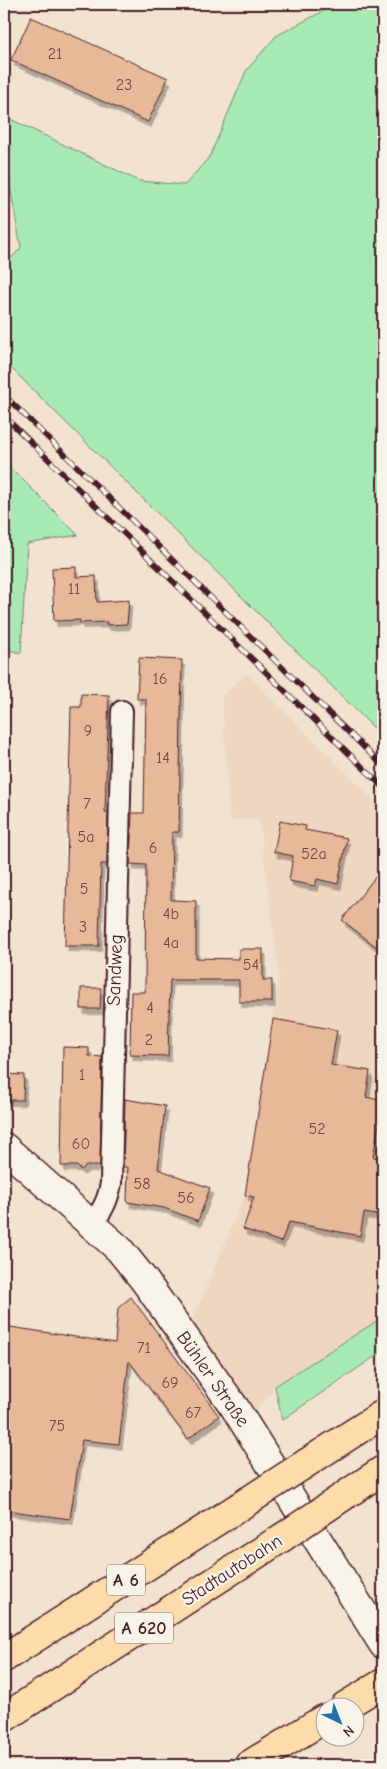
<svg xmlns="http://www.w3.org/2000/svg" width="387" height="1769" viewBox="0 0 387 1769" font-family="'Comic Neue',sans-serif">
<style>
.built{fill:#efd6bf}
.green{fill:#a7e9b3;stroke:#78846f}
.building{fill:#e7b998;stroke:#4a1f2b;filter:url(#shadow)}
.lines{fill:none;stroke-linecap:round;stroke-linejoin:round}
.minor-casing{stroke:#4a1f2b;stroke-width:24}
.secondary-casing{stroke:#4a1f2b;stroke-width:31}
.motorway-casing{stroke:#4a1f2b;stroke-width:31}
.minor{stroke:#f7f3e8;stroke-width:20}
.secondary{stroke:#f7f3e8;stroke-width:28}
.motorway{stroke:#fddcac;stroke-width:28}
.rail-casing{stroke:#4a1f2b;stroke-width:5.5}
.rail{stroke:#f7f3e8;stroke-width:4;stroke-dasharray:11;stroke-linecap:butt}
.motorway-bridge-casing{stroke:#4a1f2b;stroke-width:31;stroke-linecap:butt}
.motorway-bridge{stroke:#fddcac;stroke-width:28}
.labels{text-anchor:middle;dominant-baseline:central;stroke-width:4.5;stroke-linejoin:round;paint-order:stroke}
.number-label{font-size:16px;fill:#714646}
.shield{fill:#f7f3e8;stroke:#7e5f64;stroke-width:1}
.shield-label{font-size:18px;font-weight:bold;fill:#4a1f2b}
.street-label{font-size:19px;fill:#4a1f2b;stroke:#f7f3e8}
</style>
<defs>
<filter id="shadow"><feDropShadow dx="3" dy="5.5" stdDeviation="0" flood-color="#0004"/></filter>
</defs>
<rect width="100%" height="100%" fill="#f2e2d0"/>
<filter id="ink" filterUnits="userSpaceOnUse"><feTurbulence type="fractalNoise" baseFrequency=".02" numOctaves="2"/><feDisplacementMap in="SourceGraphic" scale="10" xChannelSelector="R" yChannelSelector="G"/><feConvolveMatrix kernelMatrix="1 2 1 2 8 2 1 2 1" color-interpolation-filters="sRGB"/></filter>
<g filter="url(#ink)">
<polygon class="built" points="246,674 383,809 383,1317 276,1386 242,1428 182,1345 245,1195 279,975 259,818 230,821 222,697"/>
<g class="green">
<polygon points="344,4 383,4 383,737 4,361 4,265 21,248 4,152 4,116 139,181 185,185 210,156 246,71 276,36 333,6"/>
<polygon points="4,461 78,535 27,544 21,653 4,649"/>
<polygon points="383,1317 383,1351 282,1420 275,1386"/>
</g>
<g class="building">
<polygon points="31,17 168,78 148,122 11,60"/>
<polygon points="76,567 76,577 96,576 97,602 129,600 127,624 107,625 107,622 80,623 80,620 54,621 52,568"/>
<polygon points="139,658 182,660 179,832 172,832 171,900 196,901 196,958 239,959 239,949 263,949 263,980 272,980 272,1002 239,1002 239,980 170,980 168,1056 130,1055 131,992 145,992 146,865 130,864 132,813 144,813 146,699 137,699"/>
<polygon points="81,694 109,695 105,812 108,812 107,864 101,864 99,946 65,946 71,707 81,707"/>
<polygon points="280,821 306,826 305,830 347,838 338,884 317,879 315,886 289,881 293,856 274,852"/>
<polygon points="383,867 383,952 342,920"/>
<polygon points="81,988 101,988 100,1009 81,1009"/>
<polygon points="273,1019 337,1030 331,1065 370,1071 366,1097 383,1101 373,1157 383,1159 383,1216 364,1213 360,1236 289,1222 281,1242 243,1229 254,1197 245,1195"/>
<polygon points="63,1047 89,1048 89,1056 102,1057 100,1166 86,1166 81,1170 77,1166 61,1166"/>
<polygon points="4,1074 24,1075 23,1100 4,1100"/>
<polygon points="125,1099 165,1106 158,1169 210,1188 198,1221 164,1208 127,1202 128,1167 123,1167"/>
<polygon points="131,1297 219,1416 188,1439 129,1361 119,1444 82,1440 70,1519 4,1510 4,1326 115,1343 118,1308"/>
</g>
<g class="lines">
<defs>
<path id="minor" d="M92,1224C103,1210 108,1200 111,1183L122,711"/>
<polyline id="secondary" points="4,1147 119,1249 144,1280 235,1408 383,1644"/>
<g id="motorway">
<polyline points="322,1453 383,1414"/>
<polyline points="347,1494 383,1470"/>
<polyline points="4,1658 248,1501"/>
<polyline points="345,1706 383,1683"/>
<polyline points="4,1718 283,1537"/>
<polyline points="249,1765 324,1719"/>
</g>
</defs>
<use href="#minor" class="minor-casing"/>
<use href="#secondary" class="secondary-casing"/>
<use href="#motorway" class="motorway-casing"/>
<use href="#minor" class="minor"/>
<use href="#secondary" class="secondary"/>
<use href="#motorway" class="motorway"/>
<defs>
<g id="rail">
<polyline points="4,395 383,766"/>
<polyline points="4,416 383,787"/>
</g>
</defs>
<use href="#rail" class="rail-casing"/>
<use href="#rail" class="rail"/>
<defs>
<g id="motorway-bridge">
<polyline points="248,1501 322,1453"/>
<polyline points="283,1537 347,1494"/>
</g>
</defs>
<use href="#motorway-bridge" class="motorway-bridge-casing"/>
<use href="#motorway-bridge" class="motorway-bridge"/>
</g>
</g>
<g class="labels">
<g class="number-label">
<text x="55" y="54">21</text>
<text x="124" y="85">23</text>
<text x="74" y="589">11</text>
<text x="160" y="679">16</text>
<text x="88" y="731">9</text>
<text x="163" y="758">14</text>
<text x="87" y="804">7</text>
<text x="86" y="837">5a</text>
<text x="153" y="848">6</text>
<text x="314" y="854">52a</text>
<text x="84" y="889">5</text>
<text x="171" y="914">4b</text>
<text x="83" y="927">3</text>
<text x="171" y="943">4a</text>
<text x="251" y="965">54</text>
<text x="150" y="1008">4</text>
<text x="149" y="1040">2</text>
<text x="82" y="1075">1</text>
<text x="317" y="1129">52</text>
<text x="81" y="1144">60</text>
<text x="142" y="1184">58</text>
<text x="186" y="1198">56</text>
<text x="144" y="1348">71</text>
<text x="170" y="1383">69</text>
<text x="193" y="1413">67</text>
<text x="57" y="1426">75</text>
</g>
<g class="shield">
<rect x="107" y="1564.5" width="38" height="31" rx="4"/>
<rect x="115" y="1612.5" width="58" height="31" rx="4"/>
</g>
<g class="shield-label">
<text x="126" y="1580">A 6</text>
<text x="144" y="1628">A 620</text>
</g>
<g class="street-label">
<text transform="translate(115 970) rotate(-88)">Sandweg</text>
<text transform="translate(213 1379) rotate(55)">Bühler Straße</text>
<text transform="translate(232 1570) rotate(-33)">Stadtautobahn</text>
</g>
</g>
<rect width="387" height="1769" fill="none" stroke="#f7f3e8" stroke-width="20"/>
<rect x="10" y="10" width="367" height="1749" fill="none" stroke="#4a1f2b" stroke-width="2" filter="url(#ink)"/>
<g transform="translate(340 1722) rotate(137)"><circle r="24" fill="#f7f3e8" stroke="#b29e9c"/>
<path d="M0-4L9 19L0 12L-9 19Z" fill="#1f6fb2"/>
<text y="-8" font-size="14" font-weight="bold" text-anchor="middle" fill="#4a1f2b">N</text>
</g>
</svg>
